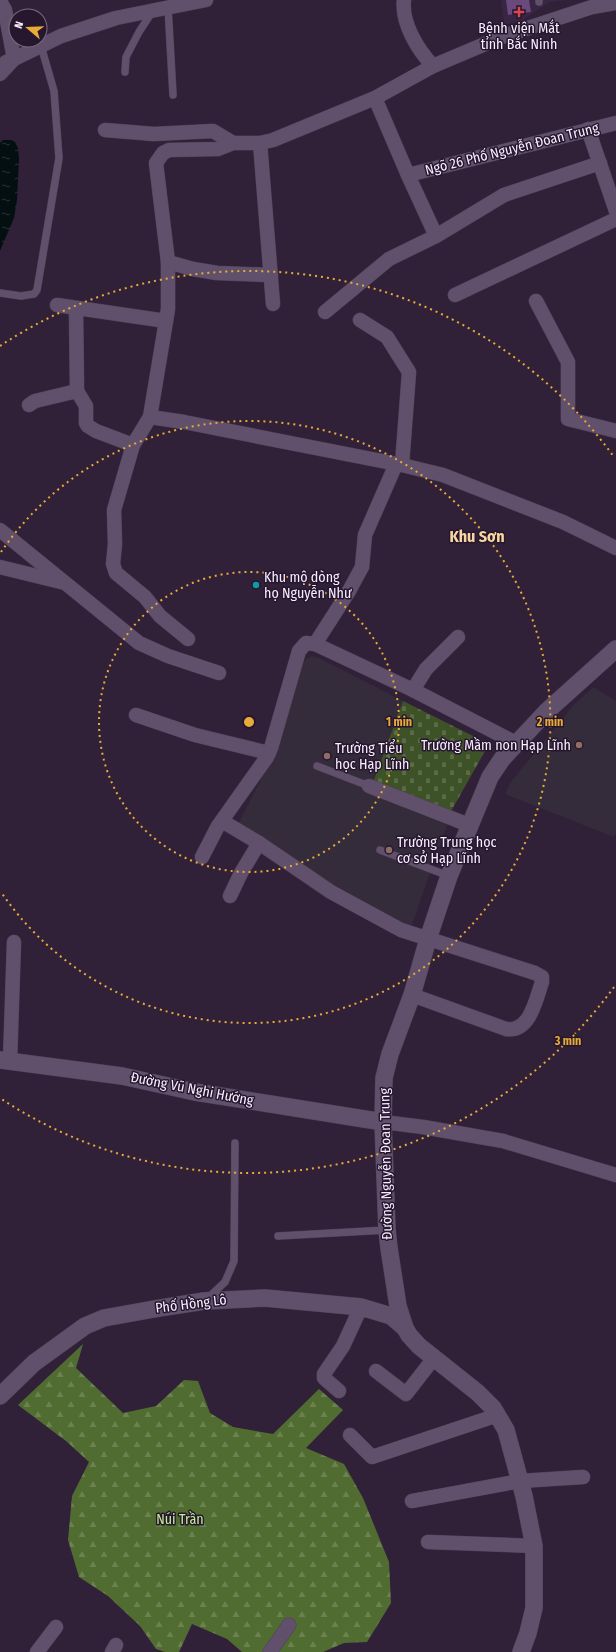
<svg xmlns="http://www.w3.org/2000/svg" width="616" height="1652" viewBox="0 0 616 1652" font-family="'Fira Sans Condensed',sans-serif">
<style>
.education{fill:#342b3b}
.built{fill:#392644}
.forest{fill:url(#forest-firs)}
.cemetery{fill:url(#cemetery-stones)}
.water{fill:url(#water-ripples)}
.building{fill:#6a497d}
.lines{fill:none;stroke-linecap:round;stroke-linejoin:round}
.service-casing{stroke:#4e4056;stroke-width:8}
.minor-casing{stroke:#4e4056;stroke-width:15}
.tertiary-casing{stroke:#4e4056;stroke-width:18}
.service{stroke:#61506b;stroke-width:7}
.minor{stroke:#61506b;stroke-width:14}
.tertiary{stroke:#61506b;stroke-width:17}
.ring{fill:none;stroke:#e9ab38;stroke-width:2;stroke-dasharray:2 4}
.health-dot{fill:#e0444e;stroke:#26172f;stroke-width:1.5}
.culture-dot{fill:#0f9aa8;stroke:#26172f;stroke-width:1.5}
.education-dot{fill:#8d6e63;stroke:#26172f;stroke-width:1.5}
.labels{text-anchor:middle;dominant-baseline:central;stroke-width:3;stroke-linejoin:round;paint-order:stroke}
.poi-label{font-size:14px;fill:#f9eeff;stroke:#26172f;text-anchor:start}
.street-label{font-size:14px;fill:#f9eeff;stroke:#26172f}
.park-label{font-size:14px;fill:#c4ee98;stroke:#26172f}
.quarter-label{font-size:16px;font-weight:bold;fill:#f9d6a0;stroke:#26172f}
.centre{fill:#e9ab38;stroke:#26172f;stroke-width:2}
.ring-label{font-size:12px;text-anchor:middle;font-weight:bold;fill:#e9ab38;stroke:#26172f;stroke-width:3;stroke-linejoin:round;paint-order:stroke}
</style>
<defs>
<pattern id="forest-firs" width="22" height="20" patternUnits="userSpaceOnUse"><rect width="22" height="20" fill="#516c31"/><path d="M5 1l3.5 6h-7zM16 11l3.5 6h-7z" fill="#6b8150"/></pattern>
<pattern id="cemetery-stones" width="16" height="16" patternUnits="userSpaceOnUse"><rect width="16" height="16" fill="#3e5228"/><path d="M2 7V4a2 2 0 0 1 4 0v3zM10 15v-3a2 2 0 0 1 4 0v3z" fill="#5b6b48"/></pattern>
<pattern id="water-ripples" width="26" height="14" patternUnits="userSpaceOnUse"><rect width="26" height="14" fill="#040f11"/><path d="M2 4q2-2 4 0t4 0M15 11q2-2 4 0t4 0" fill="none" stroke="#293235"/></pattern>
</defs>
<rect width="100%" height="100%" fill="#302139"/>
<g class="education">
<polygon points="313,656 319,658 403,701 368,793 447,825 410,930 333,889 324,879 238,824 267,768 293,689 303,663 307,658"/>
<polygon points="593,687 616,701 616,833 614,837 505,794 510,783 572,707"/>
</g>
<polygon class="built" points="501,0 566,0 550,2 521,21 504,25"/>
<polygon class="forest" points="83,1344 76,1368 123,1413 156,1406 184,1380 198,1381 210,1413 233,1427 273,1434 319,1389 343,1410 306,1448 344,1464 363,1498 389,1562 391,1603 367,1642 344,1643 323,1652 242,1652 227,1639 192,1624 179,1652 165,1652 156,1649 140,1626 108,1596 79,1577 68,1540 72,1496 89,1462 66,1441 18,1405"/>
<polygon class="cemetery" points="403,701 489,744 450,813 373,782"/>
<polygon class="water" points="3,140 11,140 15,142 18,148 19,159 17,200 14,218 0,251 0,143"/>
<polygon class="building" points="506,0 529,0 531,12 508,15"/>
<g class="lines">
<defs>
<g id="service">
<polyline points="539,0 539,2"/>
<polyline points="168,7 173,95"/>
<polyline points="125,72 126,57 139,32 152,12"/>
<polyline points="0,293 21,296 34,294 37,290 59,158 54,91 41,46"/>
<polyline points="317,766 369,786"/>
<polyline points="380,850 449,876"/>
<polyline points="278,1236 387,1230"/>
<polyline points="208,1298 225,1282 234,1261 235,1143"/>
</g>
<g id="minor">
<path d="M404,0C401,23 418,50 433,66"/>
<polyline points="0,1 5,10 14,59 6,62"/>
<polyline points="0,74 14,59 61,36 116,18 206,0"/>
<polyline points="375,98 408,175 436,236"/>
<polyline points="588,129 616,211"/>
<polyline points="105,130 154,134 213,131 233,143"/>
<polyline points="260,143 273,304"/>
<polyline points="408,175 616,123"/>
<polyline points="168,262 193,269 217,273 271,275"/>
<polyline points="455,295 616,219"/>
<polyline points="536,301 568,362 568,419 616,431"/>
<polyline points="57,305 166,321"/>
<polyline points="76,308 77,391"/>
<polyline points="325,312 389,259 436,236 504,195 600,163"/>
<polyline points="360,320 387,337 409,372 402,465"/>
<polyline points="29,405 35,401 77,391 86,406 86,423 88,426 96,431 133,445"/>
<polyline points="150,417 184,422 402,465 443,475 563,522 616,548"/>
<polyline points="0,530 139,643 168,656 219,673"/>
<polyline points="0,567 61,582"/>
<polyline points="188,639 160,616 145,597 116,573 113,564 115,544 114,510 133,445 150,417 168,309 168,262 156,163 163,153 169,150 218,149 233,143 260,143 273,140 375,98 433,66 504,36 592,7 616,3"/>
<polyline points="315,644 349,591 362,567 365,535 396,464"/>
<polyline points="413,690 426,669 458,637"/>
<polyline points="136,715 195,735 269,753"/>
<polyline points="369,786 469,825"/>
<path d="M222,821L259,843L331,892L401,930L535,973L542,977V982C536,999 530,1033 506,1029L412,995"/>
<polyline points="202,857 218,826 267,757 271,748 299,651 306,643 315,644 413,690 516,743"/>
<polyline points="230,896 241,873 259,843"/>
<polyline points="10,1061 14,942"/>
<polyline points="383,1122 423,1127 503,1141 616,1175"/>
<polyline points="376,1371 406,1394 434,1358"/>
<polyline points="339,1391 324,1378 324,1374 343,1346 361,1307"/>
<polyline points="350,1435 372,1457 498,1415"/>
<polyline points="412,1501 520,1481 583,1477"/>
<polyline points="428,1542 534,1546"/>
<polyline points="37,1652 56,1627"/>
<polyline points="112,1652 116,1645"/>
<polyline points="270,1652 289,1625"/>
</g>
<g id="tertiary">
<polyline points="0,1060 122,1076 195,1092 383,1122"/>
<polyline points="0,1396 34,1363 85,1326 104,1318 154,1309 204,1301 265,1298 361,1307 391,1316 405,1328"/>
<polyline points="521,1652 528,1633 534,1608 534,1546 524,1496 506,1430 493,1408 478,1393 419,1346 409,1335 405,1328 398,1306 389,1248 387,1230 383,1122 384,1078 390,1054 412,995 428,939 449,876 490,777 502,759 547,711 616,649"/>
</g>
</defs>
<use href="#service" class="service-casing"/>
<use href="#minor" class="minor-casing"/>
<use href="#tertiary" class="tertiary-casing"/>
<use href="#service" class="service"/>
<use href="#minor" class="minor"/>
<use href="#tertiary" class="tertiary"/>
</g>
<g class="ring">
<circle cx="249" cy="722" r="150"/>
<path d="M1 552A301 301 0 1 1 1 892"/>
<path d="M614 987A451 451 0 0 1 0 1098M0 346A451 451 0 0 1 614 457"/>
</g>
<path class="health-dot" d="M517 6h4v4h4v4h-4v4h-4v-4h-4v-4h4z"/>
<circle class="culture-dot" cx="256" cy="585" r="4"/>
<g class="education-dot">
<circle cx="579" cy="745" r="4"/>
<circle cx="327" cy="756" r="4"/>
<circle cx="389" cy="850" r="4"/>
</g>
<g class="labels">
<g class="poi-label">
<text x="519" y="28" text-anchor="middle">Bệnh viện Mắt<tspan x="519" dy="16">tỉnh Bắc Ninh</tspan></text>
<text x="264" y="577">Khu mộ dòng<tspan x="264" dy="16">họ Nguyễn Như</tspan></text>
<text x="571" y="745" text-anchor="end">Trường Mầm non Hạp Lĩnh</text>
<text x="335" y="748">Trường Tiểu<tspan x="335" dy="16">học Hạp Lĩnh</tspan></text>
<text x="397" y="842">Trường Trung học<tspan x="397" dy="16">cơ sở Hạp Lĩnh</tspan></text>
</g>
<g class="street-label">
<text transform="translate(512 149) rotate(-14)">Ngõ 26 Phố Nguyễn Đoan Trung</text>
<text transform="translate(192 1089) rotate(11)">Đường Vũ Nghi Hướng</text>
<text transform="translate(386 1164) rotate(-91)">Đường Nguyễn Đoan Trung</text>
<text transform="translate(191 1304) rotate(-7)">Phố Hồng Lô</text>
</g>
<g class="park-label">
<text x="180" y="1519">Núi Trần</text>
</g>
<g class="quarter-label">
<text x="477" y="536">Khu Sơn</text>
</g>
</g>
<circle cx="249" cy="722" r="6" class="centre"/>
<g class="ring-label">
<text x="399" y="726">1 min</text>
<text x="550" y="726">2 min</text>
<text x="568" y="1045">3 min</text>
</g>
<g transform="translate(28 28) rotate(289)"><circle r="19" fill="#26172f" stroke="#7a6d82"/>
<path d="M0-3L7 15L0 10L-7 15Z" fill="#e9ab38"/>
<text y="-6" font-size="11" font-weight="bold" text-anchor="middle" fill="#f9eeff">N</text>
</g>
</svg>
